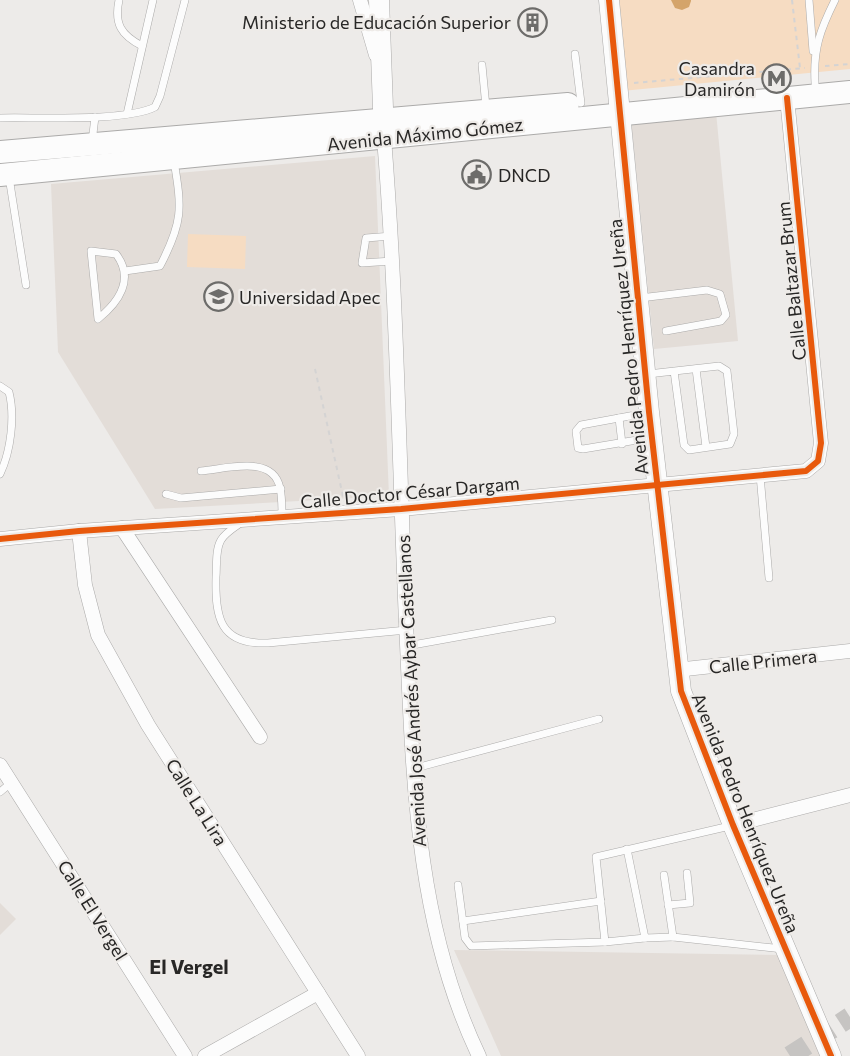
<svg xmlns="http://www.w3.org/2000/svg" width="850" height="1056" viewBox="0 0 850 1056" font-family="Commissioner,sans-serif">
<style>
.built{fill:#e3ddd8}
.green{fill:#f6dcc2}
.water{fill:#d4a46a}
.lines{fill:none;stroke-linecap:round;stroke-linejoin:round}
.secondary-tunnel{stroke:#c6c4c2;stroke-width:20;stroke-dasharray:20 10;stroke-linecap:butt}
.lane-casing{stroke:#abaaa9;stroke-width:8}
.street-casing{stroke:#abaaa9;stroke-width:15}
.secondary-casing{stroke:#abaaa9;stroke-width:21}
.primary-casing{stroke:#abaaa9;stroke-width:24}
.path{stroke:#d4d3d3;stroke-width:2;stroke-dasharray:4.5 4.5;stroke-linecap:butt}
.lane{stroke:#fcfcfc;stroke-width:7}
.street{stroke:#fcfcfc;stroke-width:14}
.secondary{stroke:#fcfcfc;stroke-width:20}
.primary{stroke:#fcfcfc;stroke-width:22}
.cycleway-casing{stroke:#eeebe8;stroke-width:10}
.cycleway{stroke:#e8590c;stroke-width:6}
.labels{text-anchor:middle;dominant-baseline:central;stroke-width:4.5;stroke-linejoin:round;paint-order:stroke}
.poi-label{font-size:18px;fill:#282726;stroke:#eeebe8;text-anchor:end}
.street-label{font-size:18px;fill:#282726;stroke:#eeebe8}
.neighbourhood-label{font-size:20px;font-weight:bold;fill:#282726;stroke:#eeebe8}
</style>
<rect width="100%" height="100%" fill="#edebe9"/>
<g class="built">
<polygon points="716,112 738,341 654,349 631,120"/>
<polygon points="375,156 389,496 155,509 58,352 51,184"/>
<polygon points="0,903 16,919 0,935"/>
<polygon points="454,950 778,955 820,1056 501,1056"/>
</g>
<g class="green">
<polygon points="613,0 850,0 850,69 622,91"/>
<polygon points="188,234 246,236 245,269 187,267"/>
</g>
<polygon class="water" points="671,0 691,0 691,1 689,7 682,10 675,8"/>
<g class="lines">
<polyline class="secondary-tunnel" points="790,1056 850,1017"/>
<defs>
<g id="lane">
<path d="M119,0C114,24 121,35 142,46"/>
<polyline points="809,0 813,51"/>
<polyline points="575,54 581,103"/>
<polyline points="482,65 486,107"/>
<path d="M815,83C813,49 820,30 835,0"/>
<polyline points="127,114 153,0"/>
<path d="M0,118C37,117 125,122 155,107L160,96L185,0"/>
<polyline points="92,142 95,117"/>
<polyline points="9,177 26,285"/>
<polyline points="392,236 366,238 362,263 392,261"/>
<path d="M91,251L116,254C135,279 119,302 98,319Z"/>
<path d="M125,271L160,266C183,222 182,209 174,161"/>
<polyline points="640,298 707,290 720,294 726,315 721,321 666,331"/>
<polyline points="696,369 706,447"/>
<polyline points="648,374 719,366 727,371 734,434 730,444 689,450 684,445 674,371"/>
<path d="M0,386L9,392C15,416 11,451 0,474"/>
<polyline points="646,413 581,425 576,431 578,448 583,449 649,438"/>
<polyline points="619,418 622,444"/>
<path d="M201,471C226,469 273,454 280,488C282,497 282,508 282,517"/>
<polyline points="760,475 769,578"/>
<polyline points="166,494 181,498 281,489"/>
<path d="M242,522C235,527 225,533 221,540C215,550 217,566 216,577C215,618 220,645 268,643L407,630"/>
<polyline points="407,646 552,620"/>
<polyline points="412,769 599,719"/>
<polyline points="0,792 12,782"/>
<polyline points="627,849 645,938 673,937"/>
<polyline points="664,875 673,937 783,949"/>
<polyline points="458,885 465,938 471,946 605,942"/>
<polyline points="668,905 690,903 687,873"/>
<polyline points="463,921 601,901"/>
<polyline points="645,938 605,942 596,857 730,826"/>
</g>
<g id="street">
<polyline points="360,0 376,55"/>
<path d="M384,138C397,299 399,461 406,622C413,770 414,920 479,1056"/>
<polyline points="122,528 260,737"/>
<polyline points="79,531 85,585 98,635 148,725 358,1056"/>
<polyline points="0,539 79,531 401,509 806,471 818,461 821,443 787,98"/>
<polyline points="676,670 850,651"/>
<polyline points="0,765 185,1056"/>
<polyline points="733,825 850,795"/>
<polyline points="205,1056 318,993"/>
</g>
<g id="secondary">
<polyline points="379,0 384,135"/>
<polyline points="609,0 649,412 681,691 733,825 831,1056"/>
</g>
<g id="primary">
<polyline points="0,152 568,104"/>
<polyline points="0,175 850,92"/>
</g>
</defs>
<use href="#lane" class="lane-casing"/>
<use href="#street" class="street-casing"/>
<use href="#secondary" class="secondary-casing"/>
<use href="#primary" class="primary-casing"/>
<g class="path">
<polyline points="792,0 800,68"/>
<polyline points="825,66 850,64"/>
<polyline points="634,83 805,68"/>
<polyline points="315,369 344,501"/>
</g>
<use href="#lane" class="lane"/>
<use href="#street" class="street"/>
<use href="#secondary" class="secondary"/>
<use href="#primary" class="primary"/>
<defs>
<g id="cycleway">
<polyline points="609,0 649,412 681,691 733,825 831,1056"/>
<polyline points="0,539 79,531 401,509 806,471 818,461 821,443 787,98"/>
</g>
</defs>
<use href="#cycleway" class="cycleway-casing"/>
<use href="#cycleway" class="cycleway"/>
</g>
<defs>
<symbol id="building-ring" viewBox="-11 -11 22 22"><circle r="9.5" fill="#eeebe8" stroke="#6d6c6a" stroke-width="1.5"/><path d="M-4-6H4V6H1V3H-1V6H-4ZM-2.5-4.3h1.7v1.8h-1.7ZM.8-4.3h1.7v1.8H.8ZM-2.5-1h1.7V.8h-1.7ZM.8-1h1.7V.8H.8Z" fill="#6d6c6a"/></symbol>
<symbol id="metro-ring" viewBox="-11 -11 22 22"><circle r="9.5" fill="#eeebe8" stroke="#6d6c6a" stroke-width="1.5"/><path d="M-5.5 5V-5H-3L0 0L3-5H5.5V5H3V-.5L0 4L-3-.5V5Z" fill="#6d6c6a"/></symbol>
<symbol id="civic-ring" viewBox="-11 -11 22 22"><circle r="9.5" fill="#eeebe8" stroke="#6d6c6a" stroke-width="1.5"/><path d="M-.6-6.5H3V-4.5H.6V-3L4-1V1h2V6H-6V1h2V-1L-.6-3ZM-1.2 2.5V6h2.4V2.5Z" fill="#6d6c6a"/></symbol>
<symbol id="university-ring" viewBox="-11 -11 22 22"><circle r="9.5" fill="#eeebe8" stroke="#6d6c6a" stroke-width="1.5"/><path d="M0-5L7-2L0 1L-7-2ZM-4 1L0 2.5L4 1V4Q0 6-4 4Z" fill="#6d6c6a"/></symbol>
</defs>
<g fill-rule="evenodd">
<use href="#building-ring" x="516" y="6" width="33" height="33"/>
<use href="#metro-ring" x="760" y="62" width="33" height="33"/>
<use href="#civic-ring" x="460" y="158" width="33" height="33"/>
<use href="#university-ring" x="202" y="280" width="33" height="33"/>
</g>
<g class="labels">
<g class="poi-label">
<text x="511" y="22">Ministerio de Educación Superior</text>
<text x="755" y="68">Casandra<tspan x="755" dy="21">Damirón</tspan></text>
<text x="498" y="175" text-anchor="start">DNCD</text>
<text x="239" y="297" text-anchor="start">Universidad Apec</text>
</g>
<g class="street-label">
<text transform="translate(425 134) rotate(-6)">Avenida Máximo Gómez</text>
<text transform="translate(791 281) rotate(-96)">Calle Baltazar Brum</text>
<text transform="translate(628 347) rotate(-96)">Avenida Pedro Henríquez Ureña</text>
<text transform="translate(410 492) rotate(-5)">Calle Doctor César Dargam</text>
<text transform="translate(763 661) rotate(-6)">Calle Primera</text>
<text transform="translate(411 691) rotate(-93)">Avenida José Andrés Aybar Castellanos</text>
<text transform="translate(197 802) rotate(58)">Calle La Lira</text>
<text transform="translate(746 813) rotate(68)">Avenida Pedro Henríquez Ureña</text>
<text transform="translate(93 910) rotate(58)">Calle El Vergel</text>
</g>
<g class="neighbourhood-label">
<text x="189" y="966">El Vergel</text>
</g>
</g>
</svg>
